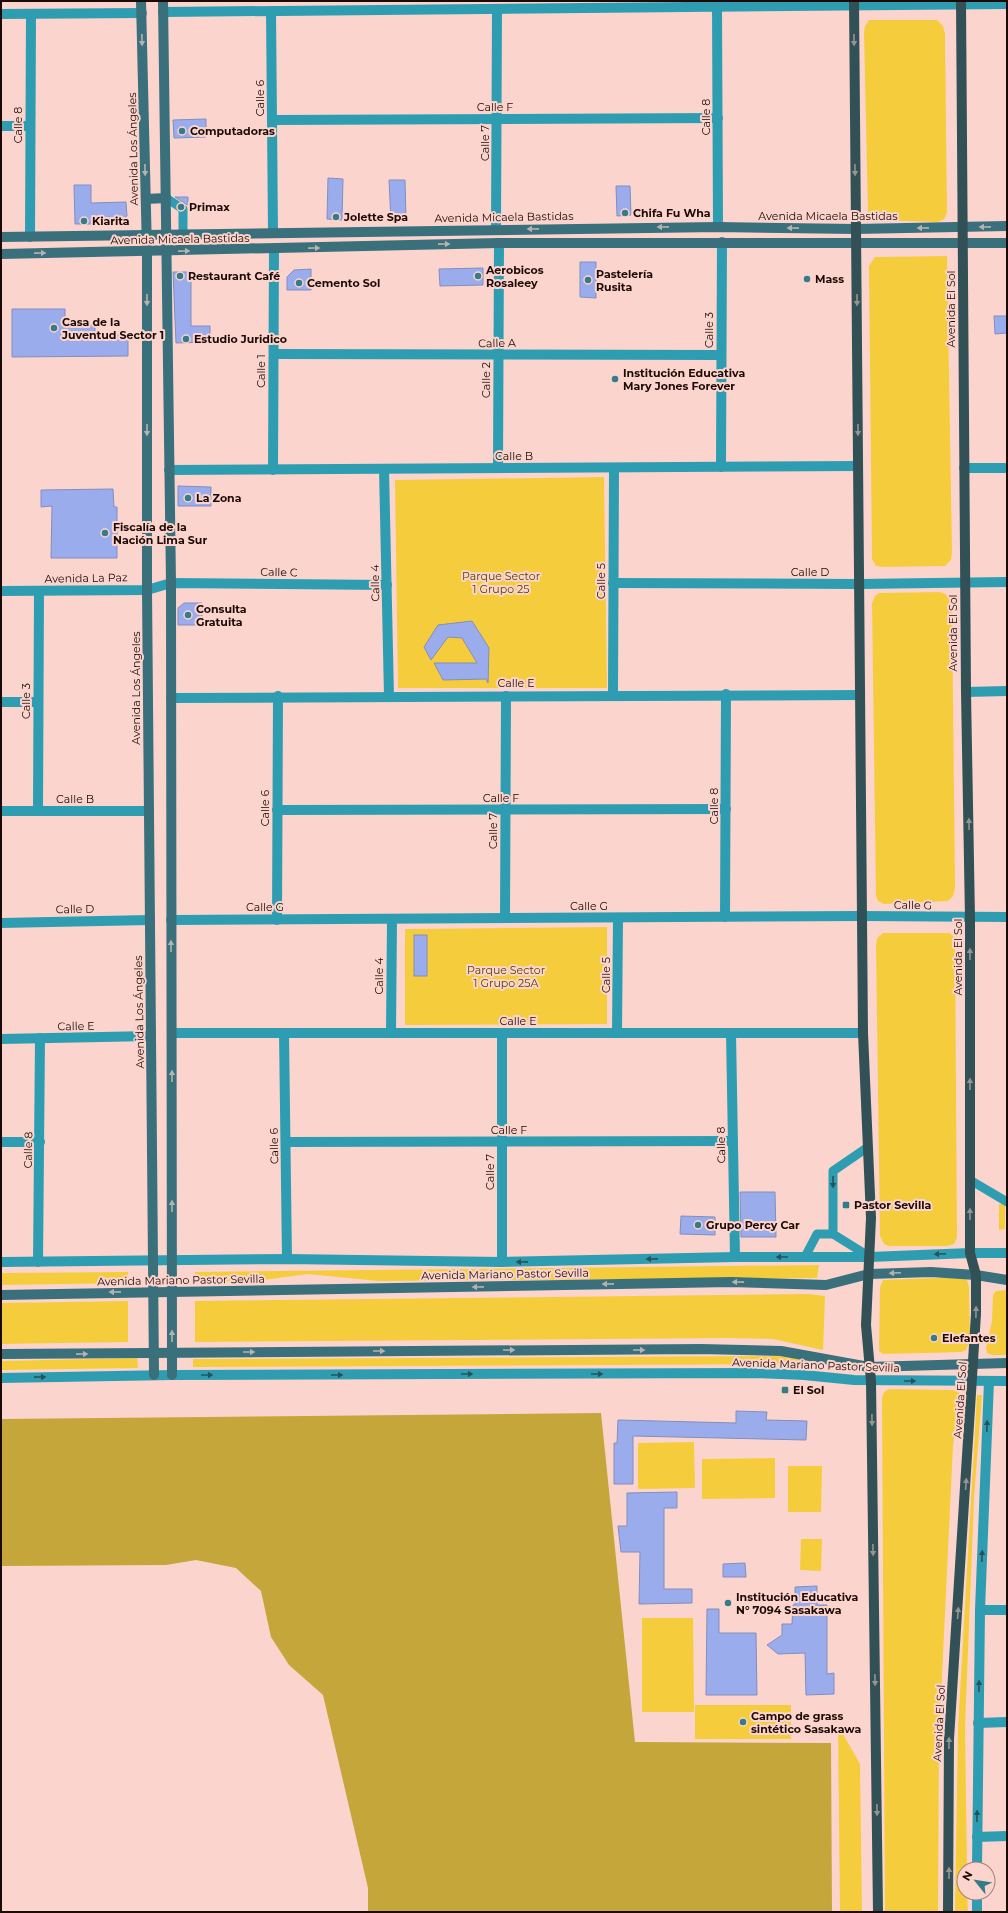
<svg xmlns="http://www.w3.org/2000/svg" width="1008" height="1913" viewBox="0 0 1008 1913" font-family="Montserrat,sans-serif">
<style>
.green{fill:#f5cd3c}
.forest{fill:#c5a63a}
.building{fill:#9baced;stroke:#818ebe}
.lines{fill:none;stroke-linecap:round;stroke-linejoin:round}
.lane{stroke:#2f9db1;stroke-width:9}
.street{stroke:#2f9db1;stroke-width:10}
.secondary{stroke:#39707b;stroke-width:10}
.primary{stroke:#325157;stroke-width:10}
.oneway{fill:#b7b2b0}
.oneway2{fill:#969392}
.oneway3{fill:#26535b}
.poi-dot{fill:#367b88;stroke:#fbd5cd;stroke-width:1.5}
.labels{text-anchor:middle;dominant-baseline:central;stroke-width:4;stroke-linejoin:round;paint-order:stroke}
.street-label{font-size:11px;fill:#1d0905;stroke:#fbd5cd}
.poi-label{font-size:11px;font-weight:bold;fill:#1d0905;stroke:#fbd5cd;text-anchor:start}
.park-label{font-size:11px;fill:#524204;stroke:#fbd5cd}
</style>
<rect width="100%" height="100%" fill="#fbd5cd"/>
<g class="green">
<polygon points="869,20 937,20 943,26 945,34 947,213 944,219 938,222 875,220 868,213 864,33 865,26"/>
<polygon points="947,256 952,552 951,560 945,566 883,567 876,566 872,559 869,266 875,257"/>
<polygon points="604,477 607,688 398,688 395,480"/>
<polygon points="940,592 949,596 952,605 955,888 953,896 948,901 884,904 878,901 876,896 872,603 875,596 879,593"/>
<polygon points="607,927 607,1024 405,1025 405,929"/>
<polygon points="883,933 950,933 955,938 957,1238 954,1244 947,1246 889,1246 884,1244 880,1236 876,946 877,938"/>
<polygon points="1005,1203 1005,1229 999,1230 999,1204"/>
<polygon points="819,1265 817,1278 378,1281 308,1274 263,1280 196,1283 195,1272"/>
<polygon points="128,1272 128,1283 1,1285 1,1273"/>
<polygon points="961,1277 967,1280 969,1287 970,1341 966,1350 961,1352 883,1354 879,1351 880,1287 883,1280"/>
<polygon points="1007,1290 1007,1355 992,1355 987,1353 986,1348 992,1321 993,1295 996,1291"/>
<polygon points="809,1294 825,1296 823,1350 773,1339 728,1338 195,1342 195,1301"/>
<polygon points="128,1301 128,1342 1,1344 1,1303"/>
<polygon points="787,1356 816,1364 193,1367 193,1359"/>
<polygon points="137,1358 138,1368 1,1370 1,1361"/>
<path d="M889,1389L953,1390L960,1393L953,1446L939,1739L938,1912H885L882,1402C882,1395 883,1392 889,1389Z"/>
<polygon points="977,1395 982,1395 974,1497 965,1727 967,1869 964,1869 964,1893 967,1893 968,1912 955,1912 958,1728"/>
<polygon points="694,1442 695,1488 638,1489 638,1443"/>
<polygon points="775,1458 775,1498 702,1499 702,1459"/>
<polygon points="788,1466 822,1466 821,1512 788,1512"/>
<polygon points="801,1539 822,1539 821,1571 800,1570"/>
<polygon points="642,1618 693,1618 694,1712 642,1712"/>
<rect x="695" y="1705" width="96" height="34"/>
<polygon points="838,1725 860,1764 862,1912 840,1912"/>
</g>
<polygon class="forest" points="601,1413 635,1742 831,1743 832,1912 368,1912 368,1888 323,1695 289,1665 271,1637 261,1591 236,1568 196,1560 166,1565 1,1566 1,1419"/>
<g class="building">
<polygon points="206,119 206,137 174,138 173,120"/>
<polygon points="328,178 343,179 342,220 327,219"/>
<polygon points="389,180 405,180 406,220 391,221"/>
<polygon points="74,185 91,185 91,203 126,202 127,216 122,220 91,221 91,224 75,224"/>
<polygon points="616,186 630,186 631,215 617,216"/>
<polygon points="175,197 188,197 188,205 186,204"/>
<polygon points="580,262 596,262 596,298 580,297"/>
<polygon points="483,268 483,285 440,286 439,269"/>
<polygon points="311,269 311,290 287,290 287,277 294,270"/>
<polygon points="173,272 191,272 191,326 210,326 210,342 176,343"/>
<polygon points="12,309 65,309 65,325 95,325 95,335 128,335 128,356 12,357"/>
<polygon points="994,316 1007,316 1007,333 995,334"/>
<polygon points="178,486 211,487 211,506 178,506"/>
<polygon points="113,489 114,507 117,507 117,558 51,558 52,506 41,507 41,490"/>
<polygon points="184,603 202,603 202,625 178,625 178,608"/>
<polygon points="472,621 489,648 488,683 486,679 443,680 434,663 477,663 462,638 448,637 431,660 424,647 438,625"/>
<rect x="414" y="935" width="13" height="41"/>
<polygon points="740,1192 775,1192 776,1237 741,1237"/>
<polygon points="681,1216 715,1217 715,1235 680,1234"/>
<polygon points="736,1411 767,1412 766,1420 807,1421 806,1440 633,1436 633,1484 614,1484 614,1443 617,1443 618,1420 736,1423"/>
<polygon points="677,1492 677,1508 664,1508 664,1589 692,1589 692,1603 639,1604 640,1552 621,1552 618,1526 627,1526 627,1493"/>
<polygon points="745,1563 746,1577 723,1577 723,1564"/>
<polygon points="817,1586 817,1605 827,1605 827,1674 834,1673 834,1694 806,1695 805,1653 778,1654 767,1645 782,1635 782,1624 792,1624 793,1605 795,1605 795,1587"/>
<polygon points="707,1609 719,1609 719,1633 756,1633 757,1695 706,1695"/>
</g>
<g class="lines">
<g class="lane">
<polyline points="166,198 183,209 183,234"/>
<polyline points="868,1147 833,1171 833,1234 870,1257"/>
<polyline points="970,1180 1007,1202"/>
<polyline points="805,1257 817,1234 833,1234"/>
</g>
<g class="street">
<polyline points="717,7 718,227"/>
<polyline points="271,11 273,232"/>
<polyline points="163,12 1007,4"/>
<polyline points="1,14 142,13"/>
<polyline points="272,120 718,118"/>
<polyline points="1,126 30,126"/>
<polyline points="496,229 497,9"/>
<polyline points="30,237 31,14"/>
<polyline points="274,354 721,355"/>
<polyline points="721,467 722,242"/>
<polyline points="498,468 499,243"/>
<polyline points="964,468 1007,468"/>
<polyline points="384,469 389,696"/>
<polyline points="169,470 858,466"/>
<polyline points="273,470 274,249"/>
<polyline points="613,583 859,584 1007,582"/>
<polyline points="1,591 147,590 171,583 387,585"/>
<polyline points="966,692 1007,691"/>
<polyline points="613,695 614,468"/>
<polyline points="171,698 860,695"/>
<polyline points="1,702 38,702"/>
<polyline points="277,810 726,809"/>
<polyline points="1,811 149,811"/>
<polyline points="38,811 39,591"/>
<polyline points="725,917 726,694"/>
<polyline points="505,918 506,696"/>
<polyline points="171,920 862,916 1007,917"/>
<polyline points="277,920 278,696"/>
<polyline points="1,923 150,920"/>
<polyline points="172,1033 863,1033"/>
<polyline points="284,1033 287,1259"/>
<polyline points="391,1033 392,919"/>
<polyline points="502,1033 502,1262"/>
<polyline points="617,1033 618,918"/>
<polyline points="731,1033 735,1257"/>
<polyline points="1,1039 151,1036"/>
<polyline points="1,1142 40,1142"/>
<polyline points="286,1142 732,1141"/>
<polyline points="1,1262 287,1259 502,1262 735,1257 870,1257 970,1253 1007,1253"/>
<polyline points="38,1262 40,1038"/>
<polyline points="1,1378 172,1375 756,1373 804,1375 854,1380 1007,1381"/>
<polyline points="980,1610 1007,1610"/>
<polyline points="978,1723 1007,1722"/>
<polyline points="977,1837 1007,1836"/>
<polyline points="977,1869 980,1610 989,1381"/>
<polyline points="977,1893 977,1912"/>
</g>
<g class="secondary">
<polyline points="141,1 147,252 147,590 154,1375"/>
<polyline points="163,1 171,583 172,1375"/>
<polyline points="146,199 166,198"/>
<polyline points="1,237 718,227 856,229 1007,226"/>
<polyline points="1,254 499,243 1007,243"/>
<polyline points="1,1295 731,1282 826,1285 869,1274 931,1272 976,1275 1007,1280"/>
<polyline points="1,1354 701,1349 781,1351 869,1367 1007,1363"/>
</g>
<g class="primary">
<polyline points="854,1 863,1033 871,1218 866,1325 871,1381 878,1912"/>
<polyline points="948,1912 949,1739 976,1314 976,1275 970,1253 970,918 966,692 961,1"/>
</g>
</g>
<defs><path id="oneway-solid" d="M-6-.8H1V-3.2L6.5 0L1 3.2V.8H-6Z"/></defs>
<g class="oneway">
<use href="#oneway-solid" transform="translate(142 40) rotate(89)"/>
<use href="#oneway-solid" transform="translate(145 170) rotate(89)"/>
<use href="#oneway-solid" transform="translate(663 227) rotate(179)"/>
<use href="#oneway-solid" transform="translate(985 227) rotate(179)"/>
<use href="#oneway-solid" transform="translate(793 228) rotate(-179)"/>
<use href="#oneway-solid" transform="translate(923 228) rotate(179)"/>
<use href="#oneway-solid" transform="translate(533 229) rotate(179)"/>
<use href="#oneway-solid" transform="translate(444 244) rotate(-1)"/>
<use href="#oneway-solid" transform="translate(314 248) rotate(-1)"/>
<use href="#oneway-solid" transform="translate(184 251) rotate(-1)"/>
<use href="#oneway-solid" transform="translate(40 253) rotate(-1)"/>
<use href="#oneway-solid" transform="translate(147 300) rotate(90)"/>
<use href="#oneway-solid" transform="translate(147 430) rotate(90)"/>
<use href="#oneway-solid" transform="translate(171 946) rotate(-90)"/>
<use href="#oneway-solid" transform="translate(172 1076) rotate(-90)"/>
<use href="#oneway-solid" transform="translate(172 1206) rotate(-90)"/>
<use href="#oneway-solid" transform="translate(895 1273) rotate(177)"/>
<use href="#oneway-solid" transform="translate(738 1282) rotate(-179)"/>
<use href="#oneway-solid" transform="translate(608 1284) rotate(179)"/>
<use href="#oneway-solid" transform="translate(478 1287) rotate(179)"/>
<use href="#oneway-solid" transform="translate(115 1292) rotate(179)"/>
<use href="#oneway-solid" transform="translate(172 1336) rotate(-90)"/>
<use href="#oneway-solid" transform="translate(509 1350)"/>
<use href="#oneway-solid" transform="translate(639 1350)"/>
<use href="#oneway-solid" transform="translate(379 1351)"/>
<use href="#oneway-solid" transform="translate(249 1352)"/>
<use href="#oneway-solid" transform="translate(82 1354) rotate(-1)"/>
</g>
<g class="oneway2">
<use href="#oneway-solid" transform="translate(854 40) rotate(89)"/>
<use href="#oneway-solid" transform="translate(855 170) rotate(89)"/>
<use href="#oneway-solid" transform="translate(857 300) rotate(90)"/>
<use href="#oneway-solid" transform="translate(858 430) rotate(90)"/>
<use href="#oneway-solid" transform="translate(969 824) rotate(-91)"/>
<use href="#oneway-solid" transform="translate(970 954) rotate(-90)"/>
<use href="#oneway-solid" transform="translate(970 1084) rotate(-90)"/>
<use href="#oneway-solid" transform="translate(970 1214) rotate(-90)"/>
<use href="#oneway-solid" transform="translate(976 1312) rotate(-89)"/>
<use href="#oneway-solid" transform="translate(872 1420) rotate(89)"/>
<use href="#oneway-solid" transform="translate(966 1484) rotate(-86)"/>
<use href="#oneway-solid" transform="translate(873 1550) rotate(89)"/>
<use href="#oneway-solid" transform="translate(958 1613) rotate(-86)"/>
<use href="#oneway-solid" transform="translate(875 1680) rotate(89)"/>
<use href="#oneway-solid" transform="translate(949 1743) rotate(-89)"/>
<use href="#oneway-solid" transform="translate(877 1810) rotate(89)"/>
<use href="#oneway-solid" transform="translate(949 1873) rotate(-90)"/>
</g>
<g class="oneway3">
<use href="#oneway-solid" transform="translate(833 1182) rotate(90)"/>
<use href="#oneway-solid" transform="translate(940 1254) rotate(177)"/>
<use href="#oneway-solid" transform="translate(782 1257) rotate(180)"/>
<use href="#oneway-solid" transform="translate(652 1259) rotate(179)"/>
<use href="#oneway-solid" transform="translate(522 1262) rotate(179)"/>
<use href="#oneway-solid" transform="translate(467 1374)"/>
<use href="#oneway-solid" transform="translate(597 1374)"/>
<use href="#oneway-solid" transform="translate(207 1375)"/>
<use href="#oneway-solid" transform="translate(337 1375)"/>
<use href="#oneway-solid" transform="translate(40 1377) rotate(-1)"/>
<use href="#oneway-solid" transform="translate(910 1381)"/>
<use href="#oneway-solid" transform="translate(987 1426) rotate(-88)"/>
<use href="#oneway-solid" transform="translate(982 1556) rotate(-88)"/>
<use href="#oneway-solid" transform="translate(979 1686) rotate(-89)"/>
<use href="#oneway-solid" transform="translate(977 1816) rotate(-89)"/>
</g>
<g class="poi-dot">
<circle cx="182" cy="131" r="4"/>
<circle cx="181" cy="207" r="4"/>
<circle cx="625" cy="213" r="4"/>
<circle cx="336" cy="217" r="4"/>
<circle cx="84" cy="221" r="4"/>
<circle cx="180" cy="276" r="4"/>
<circle cx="478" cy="276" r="4"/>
<circle cx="807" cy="279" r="4"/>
<circle cx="588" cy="280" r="4"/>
<circle cx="299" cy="283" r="4"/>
<circle cx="54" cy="328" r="4"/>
<circle cx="186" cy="339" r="4"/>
<circle cx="615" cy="379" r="4"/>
<circle cx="188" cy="498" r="4"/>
<circle cx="105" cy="533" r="4"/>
<circle cx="188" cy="615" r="4"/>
<rect x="842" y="1201" width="8" height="8" rx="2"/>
<circle cx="698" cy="1225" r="4"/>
<circle cx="934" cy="1338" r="4"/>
<rect x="781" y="1386" width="8" height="8" rx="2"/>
<circle cx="728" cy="1603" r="4"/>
<circle cx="743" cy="1722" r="4"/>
</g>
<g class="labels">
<g class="street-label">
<text transform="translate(260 98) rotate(-90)">Calle 6</text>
<text x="495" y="107">Calle F</text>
<text transform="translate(706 117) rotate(-90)">Calle 8</text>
<text transform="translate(18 125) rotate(-90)">Calle 8</text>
<text transform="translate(485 143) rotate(-90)">Calle 7</text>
<text transform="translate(133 149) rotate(-91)">Avenida Los Ángeles</text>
<text x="828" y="216">Avenida Micaela Bastidas</text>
<text transform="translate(504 217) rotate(-1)">Avenida Micaela Bastidas</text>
<text transform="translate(180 239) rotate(-1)">Avenida Micaela Bastidas</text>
<text transform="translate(951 309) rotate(-90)">Avenida El Sol</text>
<text transform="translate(709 330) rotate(-90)">Calle 3</text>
<text transform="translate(497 343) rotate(-1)">Calle A</text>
<text transform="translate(261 371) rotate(-90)">Calle 1</text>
<text transform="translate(486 380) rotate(-90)">Calle 2</text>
<text x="514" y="456">Calle B</text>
<text transform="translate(279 572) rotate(1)">Calle C</text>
<text x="810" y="572">Calle D</text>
<text transform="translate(86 578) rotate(-1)">Avenida La Paz</text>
<text transform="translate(601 581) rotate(-90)">Calle 5</text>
<text transform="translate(375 583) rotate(-91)">Calle 4</text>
<text transform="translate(953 633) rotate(-90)">Avenida El Sol</text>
<text x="516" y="683">Calle E</text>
<text transform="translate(136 688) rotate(-90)">Avenida Los Ángeles</text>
<text transform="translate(26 701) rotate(-90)">Calle 3</text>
<text x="501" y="798">Calle F</text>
<text x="75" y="799">Calle B</text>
<text transform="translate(714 806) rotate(-90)">Calle 8</text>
<text transform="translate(265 808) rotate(-90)">Calle 6</text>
<text transform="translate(493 831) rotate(-90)">Calle 7</text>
<text transform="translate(913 905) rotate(1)">Calle G</text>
<text x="589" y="906">Calle G</text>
<text x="265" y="907">Calle G</text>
<text transform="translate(75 909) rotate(-1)">Calle D</text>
<text transform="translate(958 957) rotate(-90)">Avenida El Sol</text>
<text transform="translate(606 975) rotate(-90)">Calle 5</text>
<text transform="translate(379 976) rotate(-90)">Calle 4</text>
<text transform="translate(139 1012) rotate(-91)">Avenida Los Ángeles</text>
<text x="518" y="1021">Calle E</text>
<text transform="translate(76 1026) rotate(-1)">Calle E</text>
<text x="509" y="1130">Calle F</text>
<text transform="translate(721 1145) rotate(-91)">Calle 8</text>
<text transform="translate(274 1146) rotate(-91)">Calle 6</text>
<text transform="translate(28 1150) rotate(-89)">Calle 8</text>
<text transform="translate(490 1172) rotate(-90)">Calle 7</text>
<text transform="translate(505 1274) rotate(-1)">Avenida Mariano Pastor Sevilla</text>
<text transform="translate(181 1280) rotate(-1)">Avenida Mariano Pastor Sevilla</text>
<text transform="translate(816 1365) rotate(2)">Avenida Mariano Pastor Sevilla</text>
<text transform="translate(960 1400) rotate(-86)">Avenida El Sol</text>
<text transform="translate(939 1723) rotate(-87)">Avenida El Sol</text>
</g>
<g class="poi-label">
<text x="190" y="131">Computadoras</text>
<text x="189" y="207">Primax</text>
<text x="633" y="213">Chifa Fu Wha</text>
<text x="344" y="217">Jolette Spa</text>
<text x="92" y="221">Kiarita</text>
<text x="486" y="270">Aerobicos<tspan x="486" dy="13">Rosaleey</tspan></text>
<text x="596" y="274">Pastelería<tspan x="596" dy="13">Rusita</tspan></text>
<text x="188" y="276">Restaurant Café</text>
<text x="815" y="279">Mass</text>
<text x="307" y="283">Cemento Sol</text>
<text x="62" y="322">Casa de la<tspan x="62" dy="13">Juventud Sector 1</tspan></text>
<text x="194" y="339">Estudio Juridico</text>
<text x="623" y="373">Institución Educativa<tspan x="623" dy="13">Mary Jones Forever</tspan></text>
<text x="196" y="498">La Zona</text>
<text x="113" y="527">Fiscalía de la<tspan x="113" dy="13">Nación Lima Sur</tspan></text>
<text x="196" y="609">Consulta<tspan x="196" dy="13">Gratuita</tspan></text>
<text x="854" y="1205">Pastor Sevilla</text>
<text x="706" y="1225">Grupo Percy Car</text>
<text x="942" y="1338">Elefantes</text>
<text x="793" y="1390">El Sol</text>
<text x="736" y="1597">Institución Educativa<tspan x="736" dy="13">N° 7094 Sasakawa</tspan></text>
<text x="751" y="1716">Campo de grass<tspan x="751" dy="13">sintético Sasakawa</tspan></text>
</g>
<g class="park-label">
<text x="501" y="576">Parque Sector<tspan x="501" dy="13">1 Grupo 25</tspan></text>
<text x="506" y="970">Parque Sector<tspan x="506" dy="13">1 Grupo 25A</tspan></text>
</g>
</g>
<rect width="1008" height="1913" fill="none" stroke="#1d0905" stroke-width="4"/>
<g transform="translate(976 1881) rotate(300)"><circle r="19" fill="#fbd5cd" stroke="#a2837d"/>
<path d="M0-3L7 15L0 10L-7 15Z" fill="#367b88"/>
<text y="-6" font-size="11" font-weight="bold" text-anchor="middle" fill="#1d0905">N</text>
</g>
</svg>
